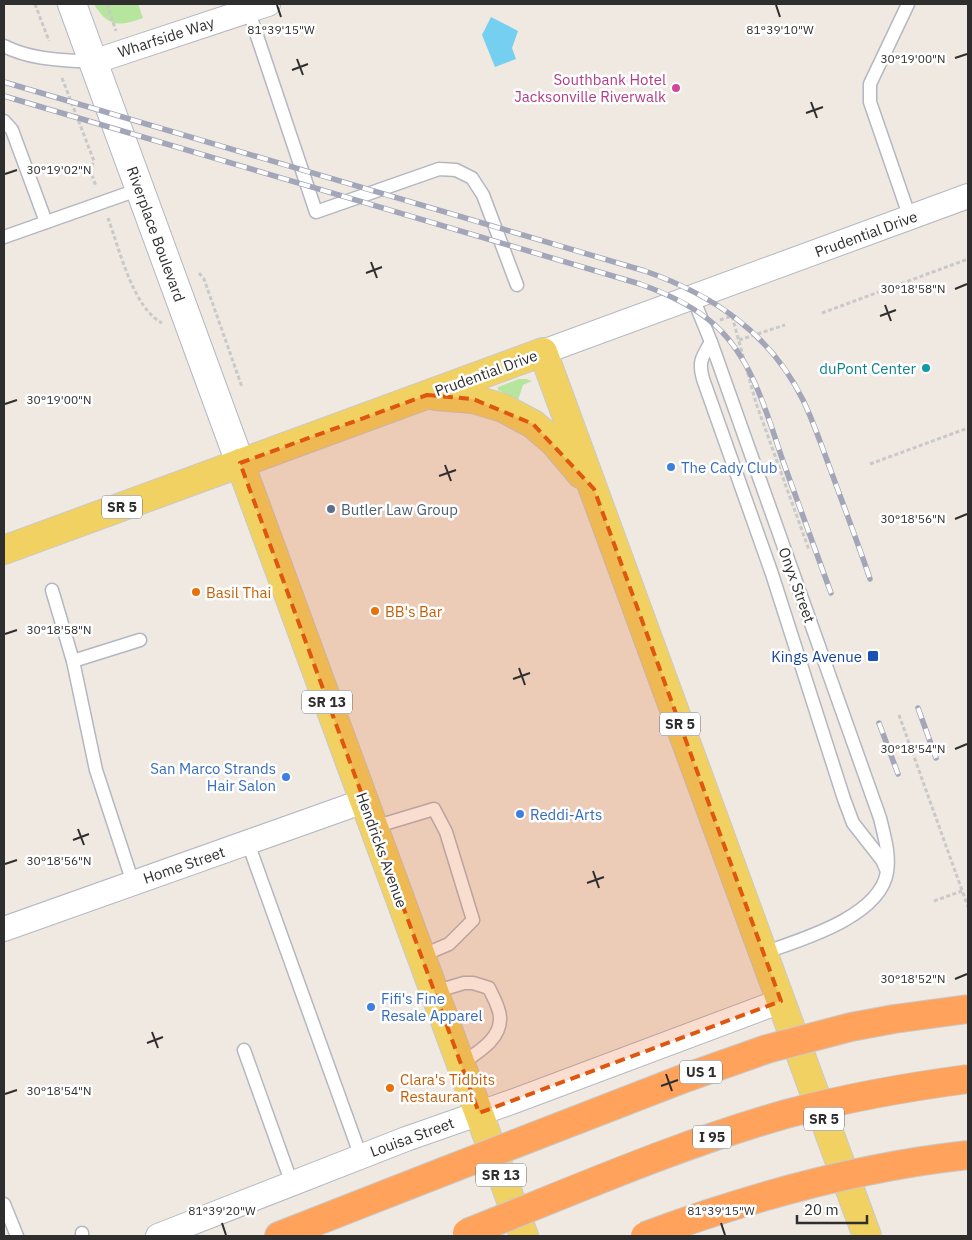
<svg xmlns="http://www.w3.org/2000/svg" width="972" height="1240" viewBox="0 0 972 1240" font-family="'IBM Plex Sans',sans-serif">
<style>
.green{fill:#b6e59e}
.water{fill:#75cff0}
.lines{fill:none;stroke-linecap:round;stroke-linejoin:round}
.service-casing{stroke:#b4b7c1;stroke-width:15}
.minor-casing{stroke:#b4b7c1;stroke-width:26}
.secondary-casing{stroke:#b4b7c1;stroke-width:30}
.primary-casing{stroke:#c9c9c9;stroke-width:30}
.motorway-casing{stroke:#c9c9c9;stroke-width:30}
.path{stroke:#c9c9c9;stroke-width:3;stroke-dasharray:4 2.5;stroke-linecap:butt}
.service{stroke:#fff;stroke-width:12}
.minor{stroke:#fff;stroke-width:24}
.secondary{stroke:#fff;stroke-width:28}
.primary{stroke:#f2d163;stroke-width:28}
.motorway{stroke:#ffa35c;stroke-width:28}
.rail-casing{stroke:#a3a6b8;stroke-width:5.5}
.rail{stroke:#fff;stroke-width:4;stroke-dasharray:11;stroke-linecap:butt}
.motorway-bridge-casing{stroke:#c9c9c9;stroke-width:30;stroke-linecap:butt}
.motorway-bridge{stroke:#ffa35c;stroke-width:28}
.marked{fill:#df570e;fill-opacity:0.2;stroke:#df570e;stroke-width:4;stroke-dasharray:10 6;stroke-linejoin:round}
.ticks{fill:none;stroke:#2e2e2e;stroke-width:2}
.hotel-dot{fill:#d1479c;stroke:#fff;stroke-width:2}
.culture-dot{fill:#0f9aa8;stroke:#fff;stroke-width:2}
.shop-dot{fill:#3f7fe0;stroke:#fff;stroke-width:2}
.service-dot{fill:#5c6f8a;stroke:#fff;stroke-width:2}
.food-dot{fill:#e8710a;stroke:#fff;stroke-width:2}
.transit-dot{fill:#1a4fb4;stroke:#fff;stroke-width:2}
.labels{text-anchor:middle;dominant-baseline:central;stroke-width:5;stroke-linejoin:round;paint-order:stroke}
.shield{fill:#fff;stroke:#6d6d6d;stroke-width:1}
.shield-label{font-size:14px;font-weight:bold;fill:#2e2e2e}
.street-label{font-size:15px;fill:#2e2e2e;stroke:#fff}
.hotel-label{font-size:15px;fill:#b23c85;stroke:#fff;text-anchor:end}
.culture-label{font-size:15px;fill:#0d838f;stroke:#fff;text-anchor:end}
.shop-label{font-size:15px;fill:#366cbe;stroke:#fff;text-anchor:start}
.service-label{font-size:15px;fill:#4e5e75;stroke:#fff;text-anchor:start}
.food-label{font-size:15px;fill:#c56008;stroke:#fff;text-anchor:start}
.transit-label{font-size:15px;fill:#164399;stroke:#fff;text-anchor:end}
.ticks-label{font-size:12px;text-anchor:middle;fill:#2e2e2e;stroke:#fff;stroke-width:5;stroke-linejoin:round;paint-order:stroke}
</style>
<rect width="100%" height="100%" fill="#efe9e1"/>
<g class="green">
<path d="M94,4H138L143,18C118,27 108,27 94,4Z"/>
<polygon points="519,379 526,379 532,381 523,385 518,400 498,390 498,387"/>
</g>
<polygon class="water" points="491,17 518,31 512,48 516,59 495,67 482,35"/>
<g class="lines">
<defs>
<g id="service">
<polyline points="908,4 870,84 870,102 910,218"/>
<polyline points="247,6 316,212 439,169 456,170 472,178 483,195 517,285"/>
<path d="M4,46C31,60 63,60 93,62"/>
<polyline points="4,121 12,130 46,222"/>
<polyline points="4,237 140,189"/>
<path d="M693,298L711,342L880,818C884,835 890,854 887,872C880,917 800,940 763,953"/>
<path d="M711,342C702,357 698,362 703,379L772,574L844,799L853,823L882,860L886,869"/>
<polyline points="52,590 73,661 96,770 133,883"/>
<polyline points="73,661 140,640"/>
<polyline points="374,827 434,809 446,832 473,920 449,944 421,956"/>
<polyline points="248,843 361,1157"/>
<path d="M434,992L464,983H473L489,988C493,997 500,1008 500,1018C501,1040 476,1053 461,1064"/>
<polyline points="244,1050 292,1184"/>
<polyline points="4,1204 17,1236"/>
<polyline points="82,1233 82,1236"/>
</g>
<g id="minor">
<polyline points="93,62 268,4"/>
<polyline points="543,352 968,196"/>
<polyline points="4,929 364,801"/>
<polyline points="158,1236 406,1139 517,1100 781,1001"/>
</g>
<polyline id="secondary" points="72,4 240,463"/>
<g id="primary">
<polyline points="436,396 473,399 503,408 533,424 554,442 581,474"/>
<polyline points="240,463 524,1236"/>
<polyline points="4,550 543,352 867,1236"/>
</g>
<polyline id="motorway" points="279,1236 445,1171"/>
</defs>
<use href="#service" class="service-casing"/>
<use href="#minor" class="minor-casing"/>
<use href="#secondary" class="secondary-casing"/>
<use href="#primary" class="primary-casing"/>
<use href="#motorway" class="motorway-casing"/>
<g class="path">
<polyline points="35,4 49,41"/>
<polyline points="107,4 116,31"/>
<polyline points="62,78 94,161 90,170 96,186"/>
<path d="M108,218C119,248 133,308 162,323"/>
<polyline points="199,273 204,279 242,387"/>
<polyline points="822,313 968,259"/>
<polyline points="720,320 732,316 756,403 809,550"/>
<polyline points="739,340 785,325"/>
<polyline points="870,464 968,428"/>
<polyline points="899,715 968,907"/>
<polyline points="934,901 962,891"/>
</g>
<use href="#service" class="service"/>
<use href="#minor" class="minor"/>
<use href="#secondary" class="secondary"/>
<use href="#primary" class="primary"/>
<use href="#motorway" class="motorway"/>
<defs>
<g id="rail">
<path d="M4,82L645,271C713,295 770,333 803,400C814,423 822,447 831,471C844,507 858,543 870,579"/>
<path d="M4,96L640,284C668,294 694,306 716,326C754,361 768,418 784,464C800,507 815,550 831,593"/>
<polyline points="918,708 936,758"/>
<polyline points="879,723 898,774"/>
</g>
</defs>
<use href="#rail" class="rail-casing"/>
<use href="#rail" class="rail"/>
<defs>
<g id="motorway-bridge">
<polyline points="445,1171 685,1078 767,1049 851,1027 894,1019 968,1009"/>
<path d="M467,1233C573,1191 677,1145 786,1114C846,1098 907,1087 968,1079"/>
<path d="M645,1236C750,1197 857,1167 968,1155"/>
</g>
</defs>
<use href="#motorway-bridge" class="motorway-bridge-casing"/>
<use href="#motorway-bridge" class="motorway-bridge"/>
</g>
<path class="marked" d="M427,395L473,399L533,424L594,489L781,1001L479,1113L240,463Z"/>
<path class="ticks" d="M277,5L281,17M776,5L780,17M955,58L967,54M297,59L303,75M292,70L308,64M811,102L817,118M806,113L823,107M5,174L17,170M371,262L377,278M366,273L382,267M955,289L967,284M885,305L891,321M880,316L896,310M5,404L17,400M445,465L451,481M439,476L456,470M955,519L967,514M5,634L17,630M519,668L525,685M513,679L530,673M955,749L967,744M78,829L84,845M73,840L89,834M5,864L17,860M593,871L599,888M587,883L604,877M955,979L967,974M152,1032L158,1048M147,1043L163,1037M666,1074L672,1091M661,1086L678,1080M5,1094L17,1090M222,1223L226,1235M721,1223L725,1235"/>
<circle class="hotel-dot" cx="676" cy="88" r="5"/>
<circle class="culture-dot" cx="926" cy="368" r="5"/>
<g class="shop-dot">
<circle cx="671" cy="467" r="5"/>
<circle cx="286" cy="777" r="5"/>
<circle cx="520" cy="814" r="5"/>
<circle cx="371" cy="1007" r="5"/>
</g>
<circle class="service-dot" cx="331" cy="509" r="5"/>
<g class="food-dot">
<circle cx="196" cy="592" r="5"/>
<circle cx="375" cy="611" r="5"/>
<circle cx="390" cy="1088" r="5"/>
</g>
<rect class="transit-dot" x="867" y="650" width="12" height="12" rx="2.5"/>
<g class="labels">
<g class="shield">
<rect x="102" y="495.5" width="40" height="23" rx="4"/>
<rect x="302" y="690.5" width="50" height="23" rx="4"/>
<rect x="660" y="712.5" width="40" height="23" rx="4"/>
<rect x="680" y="1060.5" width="42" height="23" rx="4"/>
<rect x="804" y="1107.5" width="40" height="23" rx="4"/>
<rect x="693" y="1125.5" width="38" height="23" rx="4"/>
<rect x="476" y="1163.5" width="50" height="23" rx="4"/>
</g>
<g class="shield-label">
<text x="122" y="507">SR 5</text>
<text x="327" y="702">SR 13</text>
<text x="680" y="724">SR 5</text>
<text x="701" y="1072">US 1</text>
<text x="824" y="1119">SR 5</text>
<text x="712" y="1137">I 95</text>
<text x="501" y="1175">SR 13</text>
</g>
<g class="street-label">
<text transform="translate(166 37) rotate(-18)">Wharfside Way</text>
<text transform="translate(156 234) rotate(70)">Riverplace Boulevard</text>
<text transform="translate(866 234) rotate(-20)">Prudential Drive</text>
<text transform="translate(486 373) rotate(-20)">Prudential Drive</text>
<text transform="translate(797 585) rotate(70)">Onyx Street</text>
<text transform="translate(382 850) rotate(70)">Hendricks Avenue</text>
<text transform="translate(184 865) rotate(-19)">Home Street</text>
<text transform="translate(412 1137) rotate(-20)">Louisa Street</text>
</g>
<g class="hotel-label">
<text x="666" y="79">Southbank Hotel<tspan x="666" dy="17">Jacksonville Riverwalk</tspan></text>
</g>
<g class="culture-label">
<text x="916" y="368">duPont Center</text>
</g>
<g class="shop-label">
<text x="681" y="467">The Cady Club</text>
<text x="276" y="768" text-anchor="end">San Marco Strands<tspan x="276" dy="17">Hair Salon</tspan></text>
<text x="530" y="814">Reddi-Arts</text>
<text x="381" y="998">Fifi's Fine<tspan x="381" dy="17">Resale Apparel</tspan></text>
</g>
<g class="service-label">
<text x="341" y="509">Butler Law Group</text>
</g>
<g class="food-label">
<text x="206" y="592">Basil Thai</text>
<text x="385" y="611">BB's Bar</text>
<text x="400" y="1079">Clara's Tidbits<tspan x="400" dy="17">Restaurant</tspan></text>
</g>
<g class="transit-label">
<text x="862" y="656">Kings Avenue</text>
</g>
</g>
<g class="ticks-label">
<text x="281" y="34">81°39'15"W</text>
<text x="780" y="34">81°39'10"W</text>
<text x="913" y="63">30°19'00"N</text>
<text x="59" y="174">30°19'02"N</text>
<text x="913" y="293">30°18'58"N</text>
<text x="59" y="404">30°19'00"N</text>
<text x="913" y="523">30°18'56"N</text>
<text x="59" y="634">30°18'58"N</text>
<text x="913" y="753">30°18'54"N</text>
<text x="59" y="865">30°18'56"N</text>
<text x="913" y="983">30°18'52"N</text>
<text x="59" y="1095">30°18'54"N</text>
<text x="222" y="1215">81°39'20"W</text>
<text x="721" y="1215">81°39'15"W</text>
</g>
<rect width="972" height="1240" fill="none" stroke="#2e2e2e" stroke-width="10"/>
<path d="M797 1215v8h70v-8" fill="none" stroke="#2e2e2e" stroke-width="2.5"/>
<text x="804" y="1215" font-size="15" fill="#2e2e2e" stroke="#ffffff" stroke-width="4" paint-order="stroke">20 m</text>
</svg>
